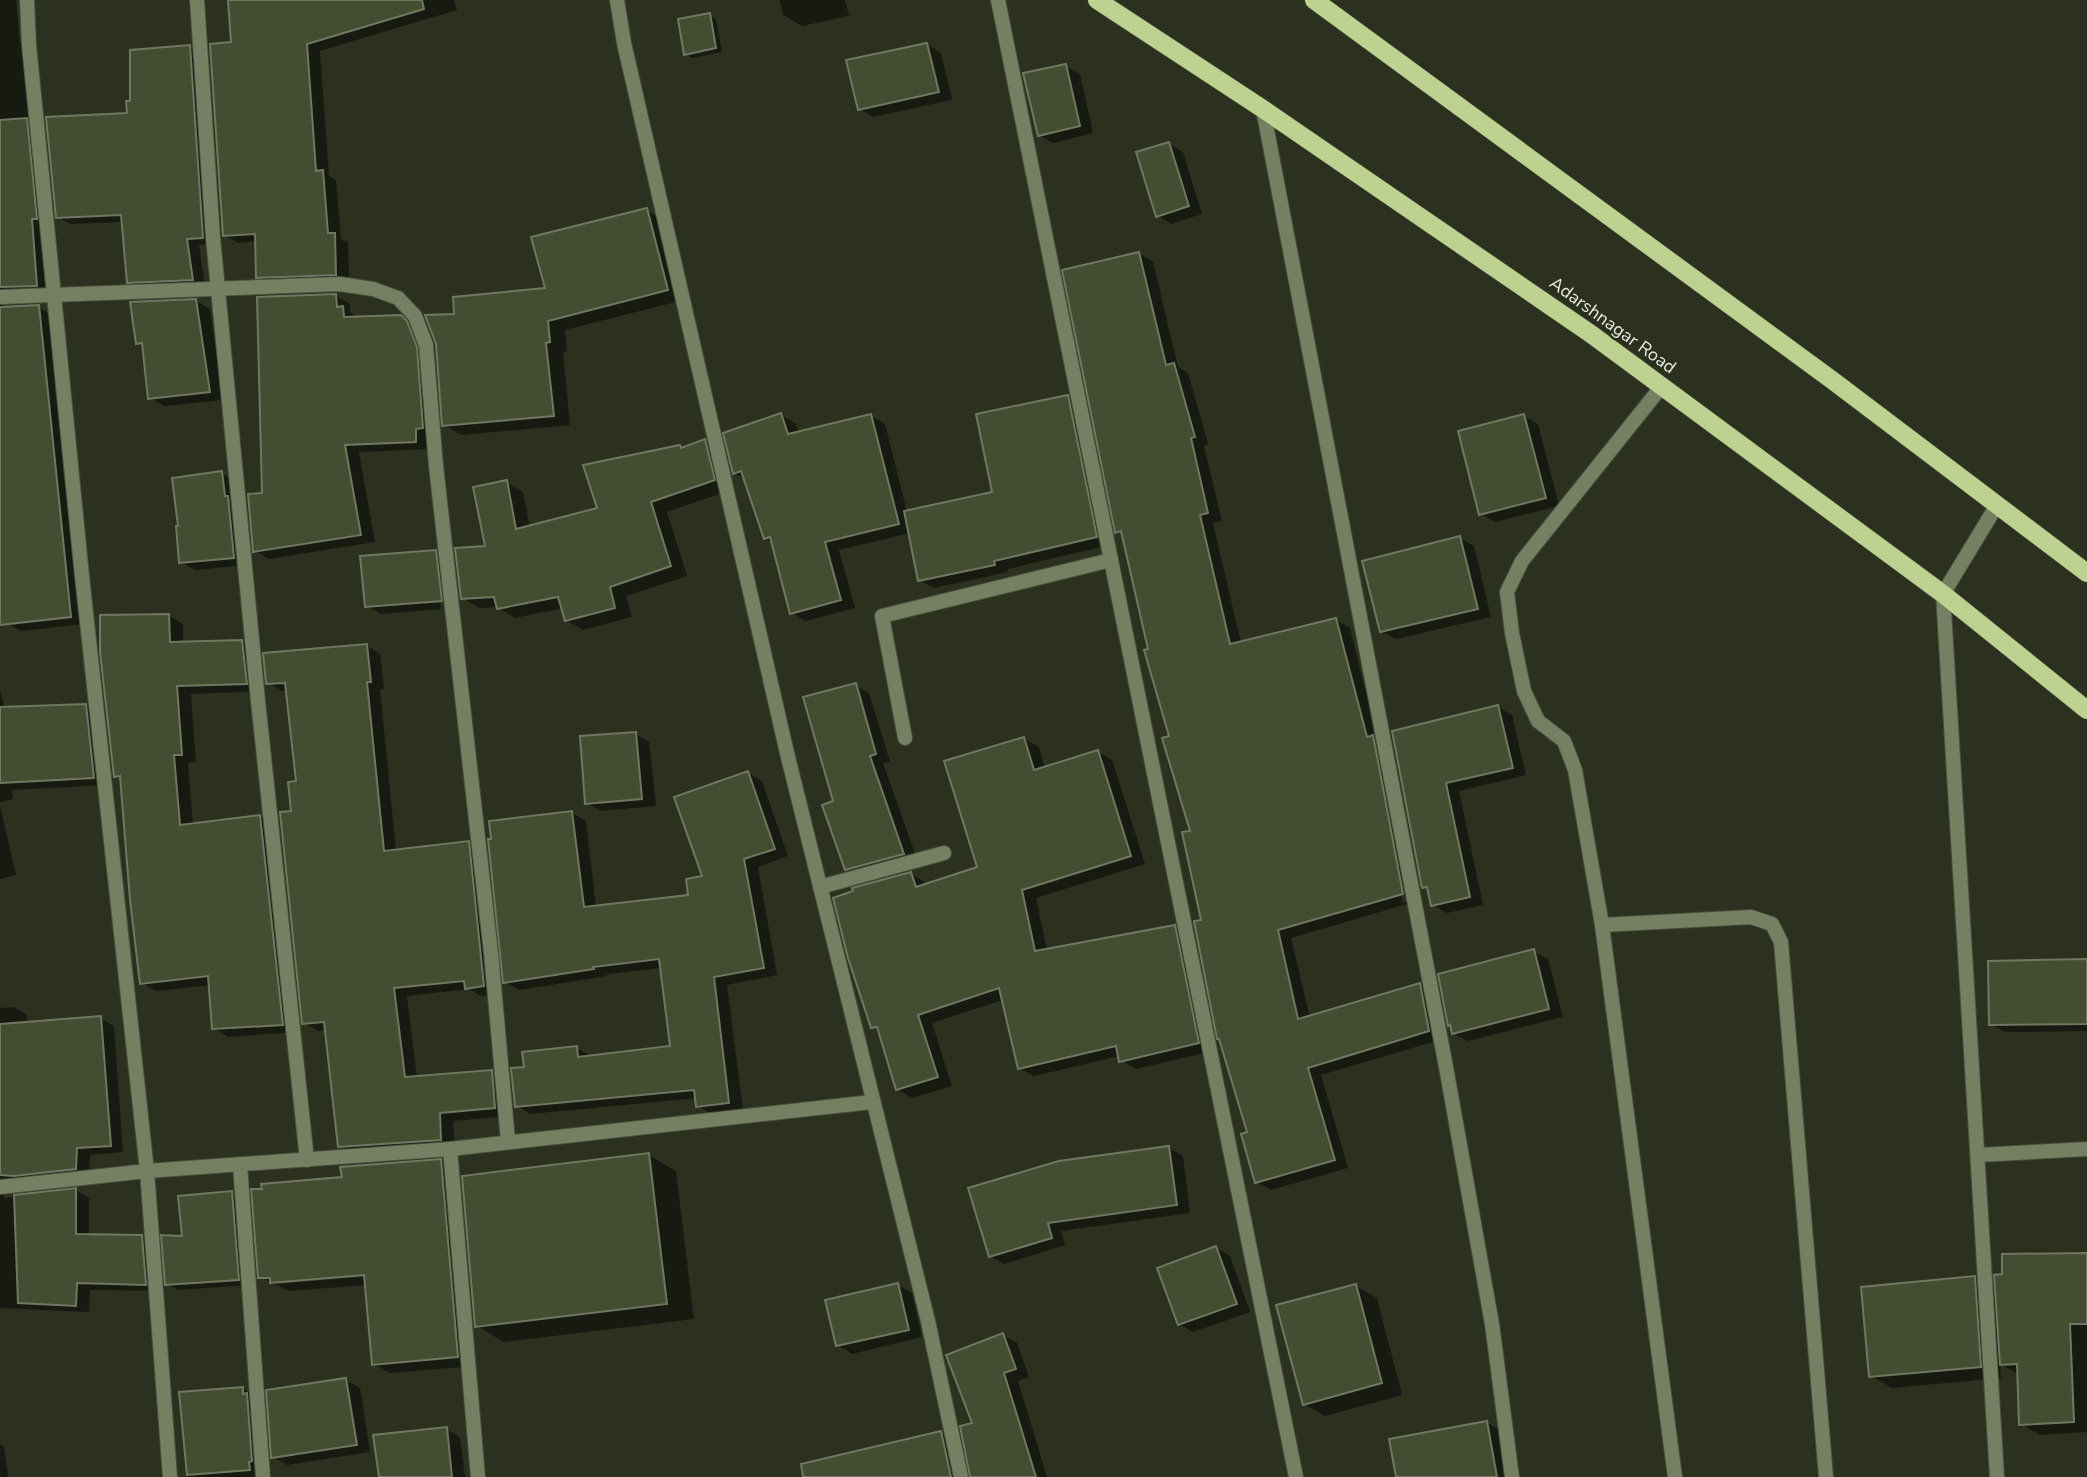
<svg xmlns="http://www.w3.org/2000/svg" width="2087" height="1477" viewBox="0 0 2087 1477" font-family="'Nunito Sans',sans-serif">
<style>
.shadow{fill:#0007;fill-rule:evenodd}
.building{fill:#444d32;stroke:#707761;stroke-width:2}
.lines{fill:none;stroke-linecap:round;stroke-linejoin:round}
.minor-casing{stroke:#494f3d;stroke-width:16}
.primary-casing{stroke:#494f3d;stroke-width:19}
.minor{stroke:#757f61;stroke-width:14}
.primary{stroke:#bdd190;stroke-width:18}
.labels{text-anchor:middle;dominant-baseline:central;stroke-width:5;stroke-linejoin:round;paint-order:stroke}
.street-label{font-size:18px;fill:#e6ebde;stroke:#2b311e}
</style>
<rect width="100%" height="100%" fill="#2b311e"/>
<g class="shadow">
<polygon points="0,0 16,0 20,42 27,46 50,293 5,300 3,308 38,307 52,315 84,624 21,631 8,624 0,552"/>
<polygon points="230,0 454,0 457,10 320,51 329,176 336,180 341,239 348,242 349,281 271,284 258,277 257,241 238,243 224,235 233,43"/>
<polygon points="780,0 845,0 849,16 802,26 783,15"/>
<polygon points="709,15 716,19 722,52 692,58 686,54"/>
<polygon points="927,44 941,53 952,100 873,117 859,109"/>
<polygon points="190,47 202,54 215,244 199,245 205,286 141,289 129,281 123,222 70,224 58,217 129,114 132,102"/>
<polygon points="1065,66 1080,74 1093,133 1053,143 1039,135"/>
<polygon points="1169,144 1183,152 1202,214 1171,224 1157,215"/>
<polygon points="646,210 664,220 684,300 565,330 567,352 563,352 570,425 461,435 444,425 456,316 547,290"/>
<path d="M1139,253L1153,262L1178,367L1188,373L1208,444L1204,446L1222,521L1213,523L1241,643L1336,620L1350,628L1417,901L1291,938L1310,1018L1420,985L1434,993L1443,1039L1321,1075L1348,1168L1271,1190L1257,1182L1250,1133L1192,832L1124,535L1117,531ZM1372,739H1375L1406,902L1403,903Z"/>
<polygon points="336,296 350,304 350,312 357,318 401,317 421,331 430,449 359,452 375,542 269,559 255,551 264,494"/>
<polygon points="196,301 210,309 223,400 164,406 150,397 144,347 138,343"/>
<polygon points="1068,396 1082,405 1110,545 1008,569 1008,572 934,588 920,580 910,533 839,550 855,608 806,621 792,613 773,543 765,538 746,479 734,473 781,415 795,423 799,433 871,416 885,424 907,512 995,494"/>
<polygon points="1524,416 1538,424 1559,506 1495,522 1481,514"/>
<polygon points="705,441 722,451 731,490 667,512 687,576 626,596 632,617 583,630 566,620 563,608 515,618 498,607 480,608 462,598 487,547 506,482 523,492 530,527 599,509 680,447 683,449"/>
<polygon points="221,473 235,481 248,565 195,570 181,562"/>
<polygon points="1460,538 1474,546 1491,617 1396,639 1381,631"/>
<polygon points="435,552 450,560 455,608 444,609 438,558 435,558 441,609 381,614 367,606"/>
<polygon points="169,616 183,624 183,643 242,641 256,650 260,691 191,694 196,762 188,763 193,825 260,816 274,825 296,1032 228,1037 214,1028 211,985 156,991 142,983 122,779 115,776"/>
<polygon points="366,645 380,654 384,689 380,689 396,851 468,843 482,851 498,994 481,996 469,989 407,996 417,1078 491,1072 505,1080 509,1116 453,1121 455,1147 354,1154 340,1146 327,1030 318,1031 304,1023 293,812 298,783 287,690 282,691 268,682"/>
<polygon points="855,685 869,693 890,762 883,763 918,862 861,877 847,869 836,802"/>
<polygon points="0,690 5,709 86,705 100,714 108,785 12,790 13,799 0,802"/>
<polygon points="1497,707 1512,715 1526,775 1459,791 1483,905 1447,913 1433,905 1430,891 1423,887 1394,732"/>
<polygon points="635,734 649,742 656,806 601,811 587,803"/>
<polygon points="1024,739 1039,747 1045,768 1098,752 1112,760 1145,864 1036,898 1047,950 1174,927 1189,935 1213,1051 1136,1069 1121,1060 1120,1056 1034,1076 1019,1068 1003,1000 932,1023 952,1086 912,1098 897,1089 880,1031 873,1027 911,874 926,883 927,886 979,869"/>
<polygon points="748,773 762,781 788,856 758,867 777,975 727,985 743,1110 711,1114 697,1105 697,1098 530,1114 516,1105 526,1069 577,1048 592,1057 672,1047 662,968 607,974 607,976 519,990 505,982 572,813 586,821 596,908 691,896 704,877"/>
<polygon points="0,806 16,875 0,879"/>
<polygon points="1533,951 1548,959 1563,1017 1468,1041 1453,1033 1450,1025"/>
<polygon points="2087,961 2087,1031 2005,1032 1991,1024"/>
<polygon points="14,1007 27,1015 27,1024 100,1018 114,1026 123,1152 90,1155 89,1176 7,1187 4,1198 76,1190 89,1198 89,1236 142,1237 155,1245 159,1291 90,1290 89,1312 0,1308 0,1008"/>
<polygon points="1169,1148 1183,1156 1190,1213 1061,1231 1065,1245 1004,1264 990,1256"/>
<polygon points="648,1155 676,1171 694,1319 504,1342 477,1326"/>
<path d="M441,1161L458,1171L474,1366L390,1373L373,1364L367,1285L289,1291L260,1277L344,1178ZM373,1272V1276L277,1284L273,1281Z"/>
<polygon points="232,1193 243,1199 249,1285 178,1290 167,1284 184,1237"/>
<polygon points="1216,1248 1230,1256 1250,1312 1193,1332 1179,1324"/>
<polygon points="2087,1255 2087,1432 2040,1435 2021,1424 2019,1374 2000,1364 2001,1378 1892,1388 1871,1376 1975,1278 1997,1291"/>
<polygon points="898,1285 912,1293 922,1337 852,1354 838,1345"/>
<polygon points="1356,1286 1377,1298 1402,1395 1325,1416 1304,1404"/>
<polygon points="1002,1335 1017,1343 1029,1377 1018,1381 1047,1477 974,1477 974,1425"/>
<polygon points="345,1380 360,1388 370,1452 287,1465 273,1457"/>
<polygon points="242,1388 255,1396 265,1477 188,1477 181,1393"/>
<polygon points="1486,1422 1501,1431 1509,1477 1398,1477"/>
<polygon points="446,1429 460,1437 465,1477 380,1477"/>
<polygon points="941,1432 955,1441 963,1477 847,1477"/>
<polygon points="0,1444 4,1446 8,1477 0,1477"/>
</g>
<g class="building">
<polygon points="228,0 422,0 424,9 307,44 316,171 323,170 328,233 335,233 336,275 256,278 255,234 223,236 210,44 231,42"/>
<polygon points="710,13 716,48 684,55 678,19"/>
<polygon points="927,43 939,92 858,110 846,60"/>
<polygon points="190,45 203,238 187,239 193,280 127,283 121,215 56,218 46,117 127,113 126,101 130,101 130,50"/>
<polygon points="1066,64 1080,126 1038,136 1023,73"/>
<polygon points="27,118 37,219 32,219 37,286 0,287 0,120"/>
<polygon points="1169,142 1189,206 1156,217 1136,152"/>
<polygon points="647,208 668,290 548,321 550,342 546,343 554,416 442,426 436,344 425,315 454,314 453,297 545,288 531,237"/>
<polygon points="1139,252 1166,365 1174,363 1195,437 1191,438 1208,513 1200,515 1230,644 1336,618 1367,737 1373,735 1403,894 1278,930 1298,1019 1420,983 1429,1031 1308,1068 1335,1160 1255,1183 1241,1134 1247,1132 1219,1039 1217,1039 1194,921 1201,920 1182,832 1190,831 1162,738 1169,736 1144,650 1148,649 1121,531 1115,533 1062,270"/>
<polygon points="336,294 337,307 343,306 344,317 401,315 407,321 417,347 423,428 416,429 416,442 345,445 361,535 253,552 248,494 262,493 257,297"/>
<polygon points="196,299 210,392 148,399 142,343 136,344 130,302"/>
<polygon points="39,305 71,617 0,625 0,307"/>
<polygon points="1068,395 1097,537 994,561 995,565 918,581 904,511 992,492 976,414"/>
<polygon points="781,413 788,434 871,414 899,524 825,542 841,600 790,614 770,537 764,539 741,471 733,474 723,433"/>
<polygon points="1524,414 1546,498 1479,515 1458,431"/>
<polygon points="705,439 715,480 651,502 671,566 610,587 615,608 565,621 558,597 497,609 494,597 461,599 455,548 485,546 473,487 507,480 516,529 597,508 583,465 680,445 681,448"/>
<polygon points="222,471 225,496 228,496 234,558 179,563 176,526 178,526 172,478"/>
<polygon points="1460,536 1478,609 1380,632 1362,561"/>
<polygon points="436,550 442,601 365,607 360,556"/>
<polygon points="169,614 170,642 242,640 247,684 177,686 182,755 174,755 180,825 260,815 283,1025 212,1029 208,976 140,984 130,900 120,776 114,777 100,652 100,615"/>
<polygon points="367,644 371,682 367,682 384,851 469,841 484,986 465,989 464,981 394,988 405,1077 492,1070 495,1108 440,1113 441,1140 338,1147 324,1022 302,1024 280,812 291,811 288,782 296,781 285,683 266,684 263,653"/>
<polygon points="856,683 876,754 870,756 904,854 845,870 822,805 833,801 803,697"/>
<polygon points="86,704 94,778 0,783 0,707"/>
<polygon points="1498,705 1513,768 1446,783 1470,897 1431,906 1427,887 1422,888 1392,731"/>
<polygon points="636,732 642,799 585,804 580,736"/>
<polygon points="1024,737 1034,770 1098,750 1131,856 1022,890 1035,951 1175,925 1199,1043 1119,1062 1116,1046 1018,1069 999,988 918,1015 938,1077 896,1090 877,1027 871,1028 848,958 833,898 853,891 852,888 911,872 916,887 977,867 944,761"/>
<polygon points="748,771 775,849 744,859 764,968 714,977 729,1103 696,1107 694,1090 515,1107 511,1068 524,1067 522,1052 577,1046 578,1057 670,1046 659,959 593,967 594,969 503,983 488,839 491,839 489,821 572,811 584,907 688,895 686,879 702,876 674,797"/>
<polygon points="1534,949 1549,1009 1452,1034 1450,1025 1448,1026 1438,974"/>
<polygon points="2087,959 2087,1024 1989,1025 1988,961"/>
<polygon points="101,1016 111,1146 77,1148 76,1169 14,1176 0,1175 0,1024"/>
<polygon points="1169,1146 1177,1205 1048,1223 1052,1238 989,1257 968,1188 1059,1161"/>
<polygon points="649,1153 667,1304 475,1327 462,1176"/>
<polygon points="441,1159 458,1357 372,1365 364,1275 270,1283 270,1278 258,1278 251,1189 262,1189 261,1184 342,1177 340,1167"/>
<polygon points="76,1188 76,1234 142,1235 146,1285 77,1283 76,1306 18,1303 14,1195"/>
<polygon points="232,1191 239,1280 165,1285 161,1235 182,1236 178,1196"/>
<polygon points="1216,1246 1237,1304 1178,1325 1157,1268"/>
<polygon points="2087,1253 2087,1324 2070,1324 2074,1422 2019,1425 2017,1364 2000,1365 1994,1275 2002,1274 2002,1254"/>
<polygon points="1975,1276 1981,1367 1869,1377 1861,1287"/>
<polygon points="898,1283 909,1330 836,1346 825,1300"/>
<polygon points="1356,1284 1382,1383 1303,1405 1276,1305"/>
<polygon points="1003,1333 1016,1369 1004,1373 1036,1477 970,1477 960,1426 972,1423 946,1355"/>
<polygon points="346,1378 357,1445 271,1458 266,1390"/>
<polygon points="243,1387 243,1394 247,1393 252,1461 249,1462 250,1470 187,1475 179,1392"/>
<polygon points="1487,1421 1497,1477 1396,1477 1389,1439"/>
<polygon points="447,1427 452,1477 379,1477 373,1435"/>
<polygon points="941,1431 951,1477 803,1477 801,1464"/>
</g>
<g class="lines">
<defs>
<g id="minor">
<polyline points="27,0 29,45 82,576 147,1171 170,1477"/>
<polyline points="197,0 213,238 258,701 307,1160"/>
<polyline points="617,0 624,43 787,753 928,1321 961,1477"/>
<polyline points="998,0 1296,1477"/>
<polyline points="1263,109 1446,1067 1492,1324 1512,1477"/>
<polyline points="0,297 340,284 373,289 398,298 415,316 426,345 436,466 491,953 508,1141"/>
<polyline points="1662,386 1522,561 1507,592 1512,633 1524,691 1538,721 1564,741 1575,770 1602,925 1751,917 1772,924 1781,942 1826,1477"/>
<polyline points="905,738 882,616 1111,560"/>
<polyline points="820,887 944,853"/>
<polyline points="1602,925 1675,1477"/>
<polyline points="450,1149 478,1477"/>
<polyline points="1978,1155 2087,1149"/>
<polyline points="240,1165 263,1477"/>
<polyline points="0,1187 147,1171 450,1149 872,1102"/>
<polyline points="1997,1477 1943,594 1997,505"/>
</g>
<g id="primary">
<polyline points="1097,0 1263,109 1591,334 1943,594 2087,710"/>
<polyline points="1314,0 1832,380 2087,573"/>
</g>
</defs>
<use href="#minor" class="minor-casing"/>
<use href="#primary" class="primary-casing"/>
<use href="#minor" class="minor"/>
<use href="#primary" class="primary"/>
</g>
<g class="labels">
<g class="street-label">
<text transform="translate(1613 325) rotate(36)">Adarshnagar Road</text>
</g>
</g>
</svg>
